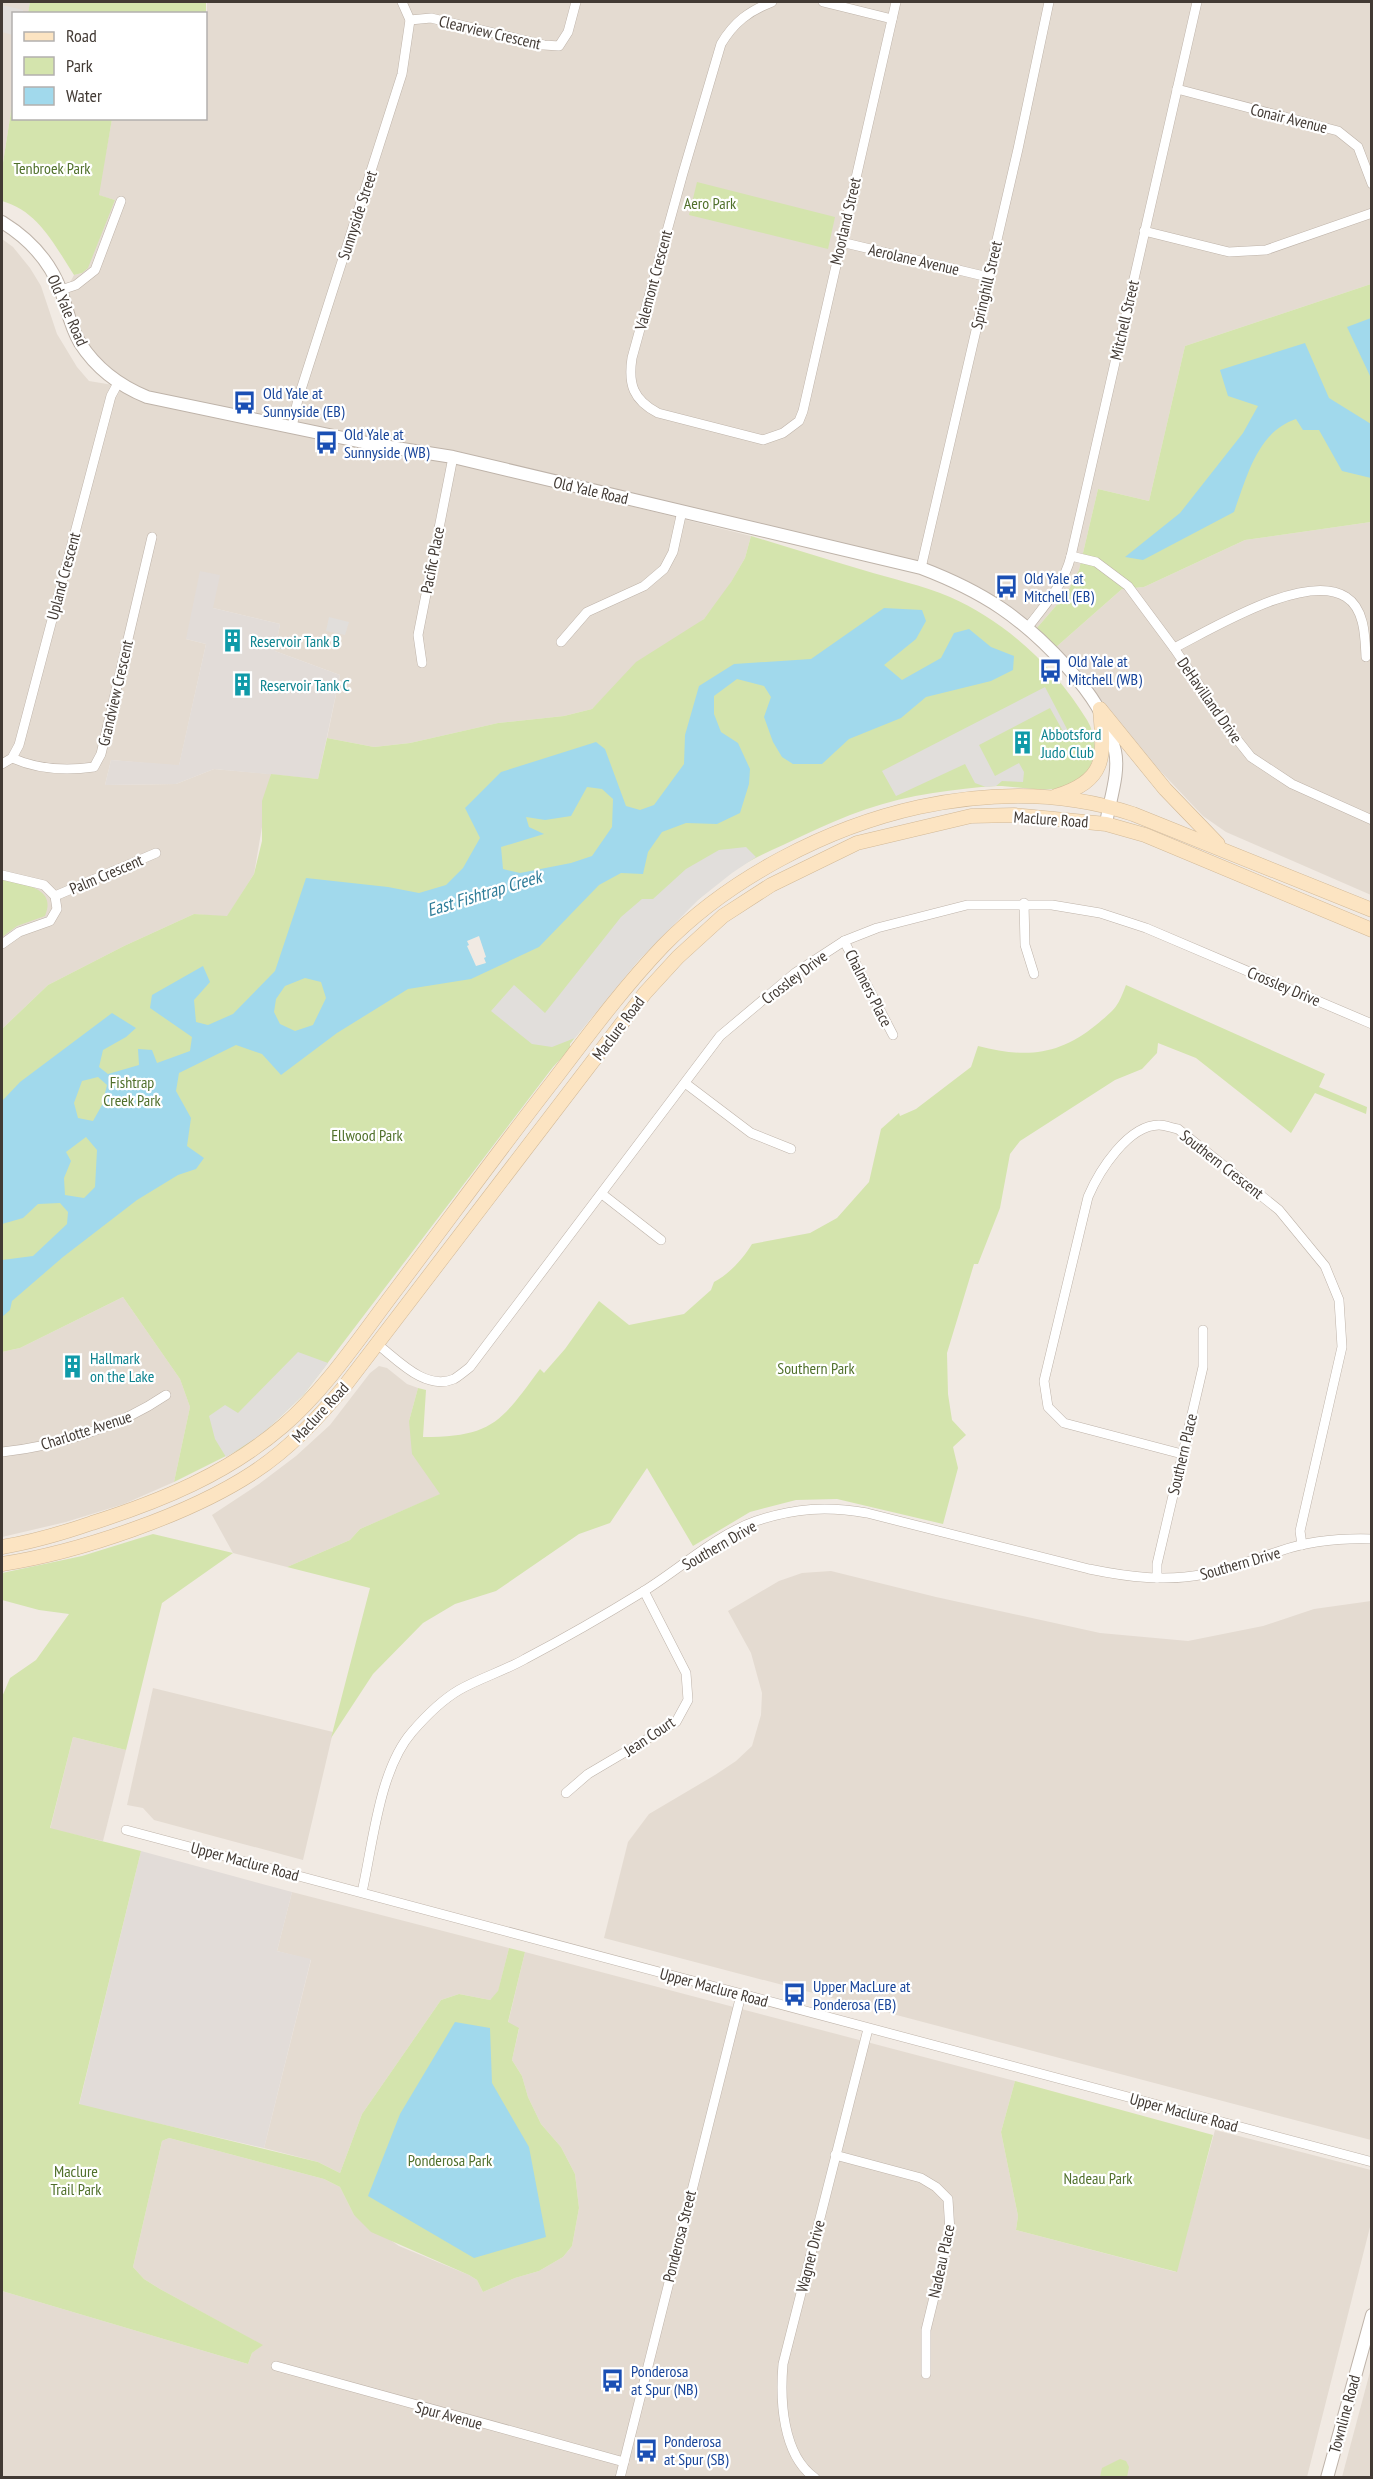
<svg xmlns="http://www.w3.org/2000/svg" width="1373" height="2479" viewBox="0 0 1373 2479" font-family="'PT Sans Narrow',sans-serif">
<style>
.residential{fill:#e4dbd1}
.industrial{fill:#e2dcd8}
.green{fill:#d4e4ad}
.parking{fill:#e1dedb}
.water{fill:#a1d9ec;fill-rule:evenodd}
.pier{fill:#f1eae3}
.lines{fill:none;stroke-linecap:round;stroke-linejoin:round}
.minor-casing{stroke:#beb3a9;stroke-width:10}
.tertiary-casing{stroke:#beb3a9;stroke-width:14}
.secondary-casing{stroke:#d2b997;stroke-width:15}
.minor{stroke:#fff;stroke-width:9}
.tertiary{stroke:#fff;stroke-width:12}
.secondary{stroke:#fce4c2;stroke-width:14}
.labels{text-anchor:middle;dominant-baseline:central;stroke-width:4.5;stroke-linejoin:round;paint-order:stroke}
.street-label{font-size:16px;fill:#423a34;stroke:#fff}
.park-label{font-size:16px;fill:#50702b;stroke:#fff}
.transit-label{font-size:16px;fill:#164399;stroke:#fff;text-anchor:start}
.culture-label{font-size:16px;fill:#0d838f;stroke:#fff;text-anchor:start}
.water-label{font-size:18px;font-style:italic;fill:#307d99;stroke:#fff}
</style>
<rect width="100%" height="100%" fill="#f1eae3"/>
<g class="residential">
<polygon points="2,2 30,2 28,13 14,14 13,99 2,169"/>
<polygon points="207,2 1371,2 1371,284 1185,346 1149,501 1098,489 1079,570 1067,593 1036,629 983,589 953,574 920,564 164,399 117,379 83,341 65,292 74,275 82,273 115,200 98,195 112,119 206,118"/>
<polygon points="2,239 13,247 30,268 41,286 57,334 77,367 89,381 113,385 158,405 181,410 458,463 751,536 745,558 726,591 704,619 611,690 592,709 564,716 498,723 410,743 374,747 327,738 340,675 275,651 280,624 213,608 186,639 206,644 179,766 111,760 105,785 176,784 214,769 271,774 254,874 227,917 194,914 124,946 48,985 2,1029"/>
<polygon points="1371,522 1371,895 1226,832 1203,816 1133,742 1055,648 1122,589 1144,587 1245,540"/>
<polygon points="123,1297 180,1379 190,1407 174,1482 124,1504 66,1522 2,1537 2,1352 20,1348"/>
<polygon points="379,1366 387,1368 407,1384 418,1388 409,1421 441,1494 360,1529 350,1540 287,1567 233,1553 212,1515 259,1484 296,1456 330,1425 370,1373"/>
<polygon points="831,1571 936,1597 1100,1633 1188,1641 1263,1626 1314,1609 1371,1601 1371,2140 604,1938 628,1842 649,1814 715,1775 736,1761 752,1746 761,1715 762,1693 751,1653 728,1611 779,1581 802,1573"/>
<polygon points="153,1688 333,1732 303,1860 154,1820 143,1808 127,1805"/>
<polygon points="73,1737 126,1750 103,1841 50,1829"/>
<polygon points="292,1892 509,1948 498,1992 490,2000 459,1994 441,2000 362,2114 340,2173 318,2162 264,2148 311,1960 277,1951"/>
<polygon points="525,1952 1015,2081 1001,2132 1018,2216 1016,2230 1176,2272 1215,2130 1371,2170 1371,2223 1307,2477 2,2478 2,2291 248,2364 252,2353 262,2345 160,2289 144,2279 133,2267 162,2141 169,2138 324,2179 340,2187 354,2215 399,2246 469,2275 477,2280 483,2292 515,2278 539,2271 563,2257 572,2246 579,2208 575,2174 561,2147 541,2124 528,2097 522,2076 512,2060 519,2029 508,2023"/>
<polygon points="1371,2368 1371,2477 1342,2477"/>
</g>
<g class="industrial">
<polygon points="200,571 220,575 213,608 280,624 275,651 340,675 318,779 214,769 176,784 105,785 111,760 179,765 206,644 186,639"/>
<polygon points="141,1851 292,1892 277,1951 311,1959 264,2148 79,2105"/>
</g>
<g class="green">
<polygon points="30,2 206,2 206,17 206,14 28,13"/>
<path d="M13,99L14,118L112,119L99,195L115,200L88,268L82,273L74,275C54,244 38,211 2,201V169Z"/>
<polygon points="697,182 835,217 828,249 689,215"/>
<polygon points="1371,284 1371,522 1245,540 1144,587 1122,589 1055,648 1036,629 1067,593 1079,570 1098,489 1149,501 1185,346"/>
<path d="M751,536C788,547 826,559 863,570C892,579 922,585 950,597C1007,622 1055,668 1087,720C1099,740 1098,767 1076,782C1055,796 1021,786 997,786C976,787 954,790 933,793C885,800 846,815 802,836C778,848 753,857 731,873C668,919 618,983 570,1044V1049L553,1067L304,1394L261,1435L244,1447L174,1482L190,1407L180,1379L123,1297L20,1348L2,1352V1029L48,985L124,946L194,914L227,916L254,874L262,841V801L271,774L318,779L327,738L374,747L410,743L498,723L564,716L592,709L636,662L704,619L731,582L745,558Z"/>
<path d="M2,879C21,884 58,887 45,916L17,926L2,937Z"/>
<path d="M1126,985L1325,1074L1319,1087L1367,1107L1366,1114L1315,1093L1291,1133L1196,1058L1158,1043L1157,1053L1142,1069L1115,1080L1020,1141L1010,1154L1000,1208L978,1264H974L947,1353L948,1394L952,1420L966,1435L953,1447L958,1468L943,1524L837,1499L796,1500L750,1512L693,1546L647,1468L610,1523L579,1534L496,1591L455,1604L423,1623L373,1674L331,1738L370,1588L287,1567L350,1540L360,1529L440,1494L412,1454L409,1421L418,1388L426,1390L423,1437C492,1437 501,1422 540,1369L544,1373L565,1349L599,1301L629,1325L684,1314L711,1290L714,1282C729,1274 743,1259 752,1244L810,1233L837,1218L869,1182L881,1129L899,1113L900,1116L916,1109L971,1067L978,1046C1025,1058 1058,1056 1096,1025C1115,1009 1117,1009 1126,985Z"/>
<polygon points="153,1534 233,1553 162,1603 126,1750 73,1737 50,1828 141,1851 79,2104 318,2162 340,2173 362,2114 441,2000 459,1994 490,2000 498,1991 509,1948 525,1952 508,2022 519,2028 512,2060 522,2076 528,2097 541,2124 561,2147 575,2174 579,2208 572,2246 563,2257 539,2271 515,2278 483,2292 477,2280 469,2275 371,2232 354,2215 340,2187 324,2179 169,2138 162,2141 133,2267 144,2279 160,2289 263,2345 252,2353 248,2364 2,2291 2,1697 10,1678 36,1660 69,1614 39,1610 2,1600 2,1573 82,1556"/>
<polygon points="1015,2081 1213,2135 1177,2272 1016,2230 1018,2216 1001,2132"/>
<polygon points="1120,2459 1126,2461 1129,2467 1127,2477 1100,2477 1102,2468"/>
</g>
<g class="parking">
<polygon points="2,5 23,10 23,13 14,14 13,35 2,32"/>
<polygon points="329,617 349,622 345,635 326,631"/>
<polygon points="1045,687 1068,731 1064,733 1050,708 979,745 995,776 1019,763 1024,772 1023,782 1002,781 996,786 986,787 975,783 965,764 896,796 882,771"/>
<polygon points="746,847 756,857 732,873 698,900 638,961 575,1038 552,1047 532,1044 491,1011 514,985 545,1013 621,917 642,899 653,899 686,869 719,850"/>
<polygon points="298,1352 328,1363 304,1394 279,1418 261,1435 226,1457 215,1439 209,1416 225,1405 238,1413"/>
</g>
<g class="water">
<polygon points="1371,318 1371,378 1347,327"/>
<path d="M1305,343L1329,398L1371,424V478L1342,471L1319,430H1303L1296,419C1257,432 1247,477 1234,512L1143,560L1125,557L1180,513L1243,433L1258,406L1228,396L1220,370Z"/>
<path d="M884,608L922,610L926,621L916,639L884,665L902,680L941,658L954,633L969,629L991,647L1014,656L1013,670L991,681L926,697L901,718L849,739L822,764H793L782,757L773,742L764,717L771,697L764,686L737,679L714,696V714L721,732L738,743L750,769L749,784L740,813L717,824L686,823L662,832L648,852L643,874L621,873L599,885L539,947L471,979L408,989L337,1033L281,1075L262,1054L236,1045L179,1073L176,1091L191,1118L187,1146L204,1158L196,1169L178,1175L137,1200L63,1257L12,1301L10,1310L2,1317V1260L33,1256L67,1224L68,1212L60,1203L38,1204L23,1218L2,1224V1101L20,1082L112,1013L136,1028L126,1037L103,1050L99,1067L108,1074L139,1065L138,1049L152,1050L157,1063L190,1051L192,1037L150,1008L152,995L203,966L210,982L194,1000L196,1022L208,1025L233,1014L275,971L306,878L388,887L419,893L446,885L463,868L480,838L465,808L501,772L596,742L605,749L626,806L640,810L654,805L684,764L685,735L699,686L734,664L811,659ZM587,787L602,789L613,799L612,827L592,856L571,863L520,873L503,869L501,847L544,834L529,827L526,817L545,820L571,816ZM305,978L321,982L326,998L313,1025L295,1031L280,1024L274,1012L276,999L285,986ZM98,1077L107,1085L102,1105L93,1121L78,1118L74,1103L82,1081ZM86,1137L97,1150L95,1187L84,1198L65,1195L64,1178L71,1161L66,1152Z"/>
<polygon points="455,2022 490,2028 492,2083 529,2147 546,2237 474,2258 368,2196 400,2114"/>
</g>
<polygon class="pier" points="479,936 486,957 484,958 486,963 476,966 467,946 469,945 467,941"/>
<g class="lines">
<defs>
<g id="minor">
<path d="M772,2C749,11 734,22 721,44L683,173L632,358C628,384 633,400 658,413L763,440L783,433L799,421L803,411L896,2"/>
<polyline points="823,2 892,19"/>
<polyline points="410,20 431,18 544,45 559,46 568,32 576,2"/>
<polyline points="1177,89 1338,131 1358,147 1372,184"/>
<polyline points="1144,231 1229,252 1266,250 1372,213"/>
<polyline points="841,242 988,277"/>
<polyline points="61,290 76,285 95,270 121,201"/>
<polyline points="292,427 298,399 402,74 410,20 402,2"/>
<polyline points="1071,556 1096,562 1128,586 1174,648 1228,728 1251,757 1292,784 1372,820"/>
<polyline points="921,568 1018,149 1049,2"/>
<path d="M1028,627C1046,604 1064,584 1071,556L1197,2"/>
<polyline points="561,642 587,612 644,586 664,569 673,552 682,511"/>
<path d="M1174,648C1212,629 1306,571 1346,597C1365,609 1365,637 1366,657"/>
<polyline points="422,663 418,635 453,457"/>
<path d="M12,758C37,769 67,771 94,767L101,754L152,537"/>
<polyline points="2,764 12,758 19,745 111,396 118,383"/>
<polyline points="2,875 44,885 55,896 57,909 50,921 19,932 2,944"/>
<polyline points="55,896 156,853"/>
<polyline points="1024,903 1025,945 1034,974"/>
<polyline points="844,941 893,1035"/>
<polyline points="685,1083 751,1133 791,1149"/>
<polyline points="602,1194 661,1240"/>
<path d="M377,1344C398,1360 425,1391 454,1379C459,1376 465,1371 470,1367L720,1036L795,973L844,941L877,928L967,905H1052L1100,913L1146,928L1372,1024"/>
<path d="M2,1452C58,1446 119,1427 166,1395"/>
<path d="M1182,1454L1064,1423L1048,1407L1044,1381L1088,1197C1099,1171 1128,1125 1159,1125C1165,1125 1172,1128 1178,1129L1279,1210L1325,1266L1339,1300L1342,1347L1300,1531L1302,1545"/>
<polyline points="1157,1578 1157,1564 1203,1367 1203,1330"/>
<polyline points="566,1793 588,1774 676,1722 688,1700 686,1673 644,1591"/>
<polyline points="126,1830 1372,2162"/>
<path d="M362,1892C373,1844 379,1770 412,1732C425,1717 442,1700 459,1690C480,1678 504,1671 525,1659C565,1638 605,1615 644,1591C678,1570 718,1534 756,1521C795,1508 827,1506 867,1513L1089,1569C1128,1577 1166,1582 1205,1574C1231,1569 1255,1559 1280,1551C1309,1541 1341,1538 1372,1539"/>
<polyline points="835,2155 921,2178 936,2187 948,2199 950,2232 926,2330 926,2374"/>
<polyline points="276,2366 624,2462"/>
<polyline points="620,2478 741,1995"/>
<path d="M815,2478C782,2455 780,2399 783,2364L868,2029"/>
</g>
<g id="tertiary">
<path d="M2,222C28,238 50,261 61,291C67,308 70,326 80,343C96,368 120,386 147,397L377,445L453,457L921,568C984,592 1023,618 1068,668C1091,694 1107,717 1115,751C1120,773 1109,802 1106,824"/>
<polyline points="1327,2478 1372,2315"/>
</g>
<g id="secondary">
<polyline points="1100,709 1165,789 1218,844"/>
<path d="M1056,796C1108,780 1104,756 1100,709"/>
<path d="M2,1547C32,1542 63,1533 92,1523C161,1501 227,1474 283,1426C328,1387 362,1334 398,1287C450,1218 501,1148 554,1080C589,1034 623,988 663,946C729,878 828,827 919,807C989,792 1064,791 1133,814L1372,910"/>
<path d="M2,1564C79,1552 189,1515 254,1472C289,1449 317,1419 344,1387L645,993L678,957L723,916L771,885L857,843L971,816L1014,815L1106,824L1145,835L1372,930"/>
</g>
</defs>
<use href="#minor" class="minor-casing"/>
<use href="#tertiary" class="tertiary-casing"/>
<use href="#secondary" class="secondary-casing"/>
<use href="#minor" class="minor"/>
<use href="#tertiary" class="tertiary"/>
<use href="#secondary" class="secondary"/>
</g>
<defs>
<symbol id="bus-bare" viewBox="-9 -9 18 18"><path d="M-5-6H5V4H4V6H2V4H-2V6H-4V4H-5ZM-3.5-4V0h7V-4ZM-3.5 1.2v1.5H-2V1.2ZM2 1.2v1.5H3.5V1.2Z" fill="#1a4fb4" stroke="#fff" stroke-width="2.5" paint-order="stroke"/></symbol>
<symbol id="building-bare" viewBox="-9 -9 18 18"><path d="M-4-6H4V6H1V3H-1V6H-4ZM-2.5-4.3h1.7v1.8h-1.7ZM.8-4.3h1.7v1.8H.8ZM-2.5-1h1.7V.8h-1.7ZM.8-1h1.7V.8H.8Z" fill="#0f9aa8" stroke="#fff" stroke-width="2.5" paint-order="stroke"/></symbol>
</defs>
<g fill-rule="evenodd">
<use href="#bus-bare" x="228" y="386" width="33" height="33"/>
<use href="#bus-bare" x="310" y="426" width="33" height="33"/>
<use href="#bus-bare" x="990" y="570" width="33" height="33"/>
<use href="#building-bare" x="216" y="624" width="33" height="33"/>
<use href="#bus-bare" x="1034" y="654" width="33" height="33"/>
<use href="#building-bare" x="226" y="668" width="33" height="33"/>
<use href="#building-bare" x="1006" y="726" width="33" height="33"/>
<use href="#building-bare" x="56" y="1350" width="33" height="33"/>
<use href="#bus-bare" x="778" y="1978" width="33" height="33"/>
<use href="#bus-bare" x="596" y="2364" width="33" height="33"/>
<use href="#bus-bare" x="630" y="2434" width="33" height="33"/>
</g>
<g class="labels">
<g class="street-label">
<text transform="translate(490 32) rotate(13)">Clearview Crescent</text>
<text transform="translate(1289 118) rotate(14)">Conair Avenue</text>
<text transform="translate(357 215) rotate(-72)">Sunnyside Street</text>
<text transform="translate(845 221) rotate(-77)">Moorland Street</text>
<text transform="translate(914 259) rotate(13)">Aerolane Avenue</text>
<text transform="translate(653 280) rotate(-75)">Valemont Crescent</text>
<text transform="translate(986 285) rotate(-77)">Springhill Street</text>
<text transform="translate(68 310) rotate(66)">Old Yale Road</text>
<text transform="translate(1124 320) rotate(-77)">Mitchell Street</text>
<text transform="translate(591 490) rotate(13)">Old Yale Road</text>
<text transform="translate(432 560) rotate(-79)">Pacific Place</text>
<text transform="translate(63 576) rotate(-75)">Upland Crescent</text>
<text transform="translate(115 693) rotate(-77)">Grandview Crescent</text>
<text transform="translate(1210 700) rotate(55)">DeHavilland Drive</text>
<text transform="translate(1051 819) rotate(4)">Maclure Road</text>
<text transform="translate(106 874) rotate(-23)">Palm Crescent</text>
<text transform="translate(794 977) rotate(-37)">Crossley Drive</text>
<text transform="translate(1284 986) rotate(23)">Crossley Drive</text>
<text transform="translate(869 988) rotate(63)">Chalmers Place</text>
<text transform="translate(618 1028) rotate(-53)">Maclure Road</text>
<text transform="translate(1222 1164) rotate(38)">Southern Crescent</text>
<text transform="translate(320 1412) rotate(-47)">Maclure Road</text>
<text transform="translate(86 1430) rotate(-18)">Charlotte Avenue</text>
<text transform="translate(1182 1454) rotate(-77)">Southern Place</text>
<text transform="translate(719 1545) rotate(-30)">Southern Drive</text>
<text transform="translate(1240 1563) rotate(-16)">Southern Drive</text>
<text transform="translate(649 1736) rotate(-34)">Jean Court</text>
<text transform="translate(245 1861) rotate(15)">Upper Maclure Road</text>
<text transform="translate(714 1987) rotate(15)">Upper Maclure Road</text>
<text transform="translate(1184 2112) rotate(15)">Upper Maclure Road</text>
<text transform="translate(679 2236) rotate(-76)">Ponderosa Street</text>
<text transform="translate(810 2256) rotate(-76)">Wagner Drive</text>
<text transform="translate(941 2261) rotate(-78)">Nadeau Place</text>
<text transform="translate(1344 2414) rotate(-75)">Townline Road</text>
<text transform="translate(449 2415) rotate(15)">Spur Avenue</text>
</g>
<g class="park-label">
<text x="52" y="168">Tenbroek Park</text>
<text x="710" y="203">Aero Park</text>
<text x="132" y="1082">Fishtrap<tspan x="132" dy="18">Creek Park</tspan></text>
<text x="367" y="1135">Ellwood Park</text>
<text x="816" y="1368">Southern Park</text>
<text x="450" y="2160">Ponderosa Park</text>
<text x="76" y="2171">Maclure<tspan x="76" dy="18">Trail Park</tspan></text>
<text x="1098" y="2178">Nadeau Park</text>
</g>
<g class="transit-label">
<text x="263" y="393">Old Yale at<tspan x="263" dy="18">Sunnyside (EB)</tspan></text>
<text x="344" y="434">Old Yale at<tspan x="344" dy="18">Sunnyside (WB)</tspan></text>
<text x="1024" y="578">Old Yale at<tspan x="1024" dy="18">Mitchell (EB)</tspan></text>
<text x="1068" y="661">Old Yale at<tspan x="1068" dy="18">Mitchell (WB)</tspan></text>
<text x="813" y="1986">Upper MacLure at<tspan x="813" dy="18">Ponderosa (EB)</tspan></text>
<text x="631" y="2371">Ponderosa<tspan x="631" dy="18">at Spur (NB)</tspan></text>
<text x="664" y="2441">Ponderosa<tspan x="664" dy="18">at Spur (SB)</tspan></text>
</g>
<g class="culture-label">
<text x="250" y="641">Reservoir Tank B</text>
<text x="260" y="685">Reservoir Tank C</text>
<text x="1041" y="734">Abbotsford<tspan x="1041" dy="18">Judo Club</tspan></text>
<text x="90" y="1358">Hallmark<tspan x="90" dy="18">on the Lake</tspan></text>
</g>
<g class="water-label">
<text transform="translate(484 893) rotate(-17)">East Fishtrap Creek</text>
</g>
</g>
<rect width="1373" height="2479" fill="none" stroke="#423a34" stroke-width="6"/>
<rect x="12" y="12" width="195" height="108" fill="#ffffff" stroke="#b3b0ae" stroke-width="1.5"/>
<rect x="24" y="32" width="30" height="9" fill="#fce4c2" stroke="#b3b0ae" stroke-width="1.5"/>
<text x="66" y="42" font-size="18" fill="#423a34">Road</text>
<rect x="24" y="57" width="30" height="18" fill="#d4e4ad" stroke="#b3b0ae" stroke-width="1.5"/>
<text x="66" y="72" font-size="18" fill="#423a34">Park</text>
<rect x="24" y="87" width="30" height="18" fill="#a1d9ec" stroke="#b3b0ae" stroke-width="1.5"/>
<text x="66" y="102" font-size="18" fill="#423a34">Water</text>
</svg>
